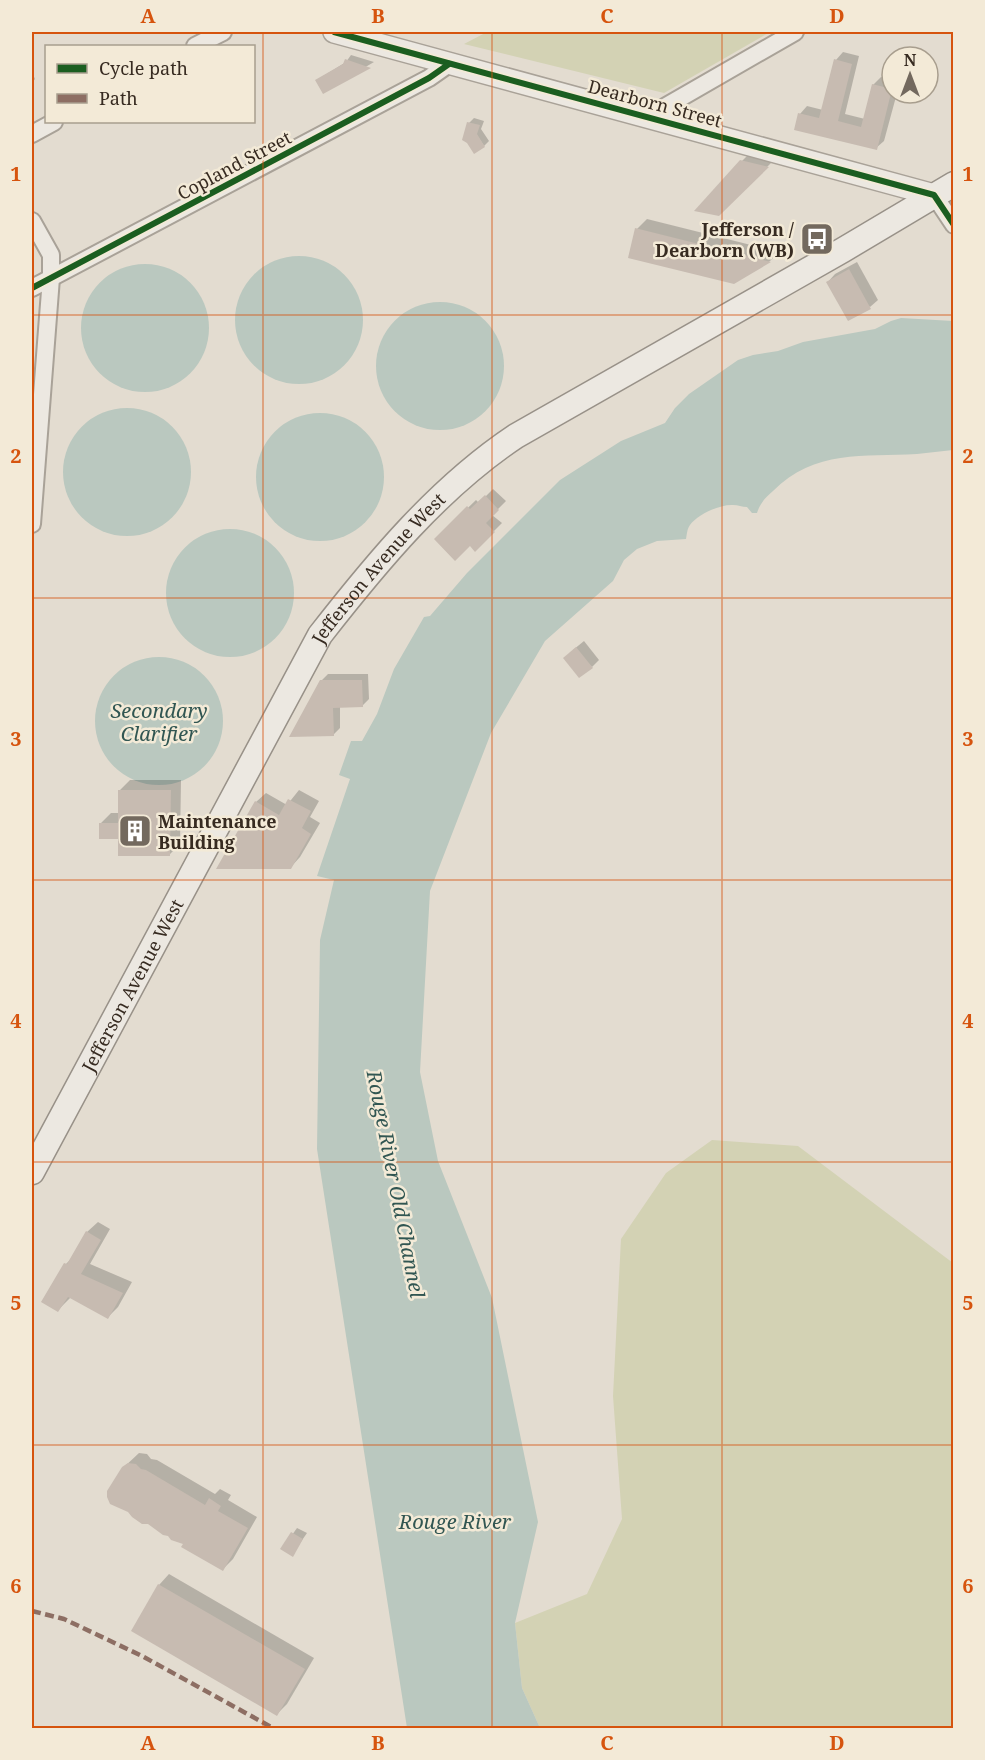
<svg xmlns="http://www.w3.org/2000/svg" width="985" height="1760" viewBox="0 0 985 1760" font-family="'Noto Serif',serif">
<style>
.green{fill:#d3d2b4}
.water{fill:#bac8bf}
.shadow{fill:#0003}
.building{fill:#c7bbb1}
.lines{fill:none;stroke-linecap:round;stroke-linejoin:round}
.minor-casing{stroke:#a9a298;stroke-width:20}
.tertiary-casing{stroke:#a9a298;stroke-width:24}
.secondary-casing{stroke:#989188;stroke-width:27}
.minor{stroke:#ece8e1;stroke-width:16}
.tertiary{stroke:#ece8e1;stroke-width:21}
.secondary{stroke:#ece8e1;stroke-width:24}
.quiet{stroke:#8d6e63;stroke-width:4.5;stroke-dasharray:9 4.5;stroke-linecap:butt}
.cycleway-casing{stroke:#f3ead7;stroke-width:10}
.cycleway{stroke:#1b5e20;stroke-width:6}
.grid{fill:none;stroke:#d6540e;stroke-width:1.5;stroke-opacity:0.55}
.labels{text-anchor:middle;dominant-baseline:central;stroke-width:5;stroke-linejoin:round;paint-order:stroke}
.street-label{font-size:18px;fill:#372b21;stroke:#f3ead7}
.poi-label{font-size:18px;font-weight:bold;fill:#372b21;stroke:#f3ead7;text-anchor:end}
.water-label{font-size:20px;font-style:italic;fill:#315652;stroke:#f3ead7}
.neatline{fill:none;stroke:#d6540e;stroke-width:2}
.grid-label{font-size:20px;text-anchor:middle;font-weight:bold;fill:#d6540e}
</style>
<rect width="100%" height="100%" fill="#e3dcd0"/>
<g class="green">
<polygon points="487,32 770,32 664,93 464,44"/>
<polygon points="712,1140 798,1146 953,1263 953,1728 540,1728 522,1688 515,1623 587,1594 622,1519 613,1396 621,1239 666,1173"/>
</g>
<g class="water">
<circle cx="299" cy="320" r="64"/>
<circle cx="145" cy="328" r="64"/>
<circle cx="440" cy="366" r="64"/>
<path d="M901,318L953,321V450C941,451 929,453 917,454C863,457 815,449 773,491C766,497 760,503 757,513H752L747,507C742,507 738,505 733,505C720,504 697,515 690,525C687,529 687,534 686,539L657,541L637,549L624,560L613,581L545,641L491,733L430,891L420,1072L438,1161L492,1298L538,1522L515,1623L522,1688L540,1728H407L317,1149L320,940L334,880L317,876L350,779L339,775L351,741H362L377,714L394,669L424,617L430,616L467,573L560,480L621,441L665,423L675,408L689,394L738,360L753,355L778,351L803,342L875,329L891,321Z"/>
<circle cx="127" cy="472" r="64"/>
<circle cx="320" cy="477" r="64"/>
<circle cx="230" cy="593" r="64"/>
<circle cx="159" cy="721" r="64"/>
</g>
<g class="shadow">
<polygon points="843,52 859,56 845,114 865,119 873,85 881,77 892,80 892,93 897,93 884,141 876,148 800,114 807,106 823,110 836,60"/>
<polygon points="351,55 374,62 323,92 317,80 346,62"/>
<polygon points="32,72 35,79 32,83"/>
<polygon points="474,118 484,121 481,129 489,141 484,146 469,123"/>
<polygon points="749,154 775,159 719,215 741,162"/>
<polygon points="647,219 779,252 770,261 734,283 637,229"/>
<polygon points="857,262 878,300 870,307 828,282 835,274"/>
<polygon points="493,489 506,501 492,515 502,523 475,550 470,544 436,539 476,500 479,503"/>
<polygon points="584,641 599,660 592,667 573,650"/>
<polygon points="328,674 368,674 369,699 362,706 340,706 340,728 333,735 321,681"/>
<polygon points="130,780 181,780 180,844 169,855 120,837 101,823 111,813 119,813 120,790"/>
<polygon points="299,790 319,801 310,817 320,823 300,857 290,868 256,802 266,793 287,805"/>
<polygon points="98,1222 110,1229 90,1264 132,1282 118,1307 108,1317 71,1297 58,1310 43,1302 66,1264 74,1256 87,1232"/>
<polygon points="139,1453 147,1454 151,1459 157,1460 215,1494 220,1489 231,1495 228,1500 257,1517 233,1559 223,1569 185,1543 123,1468"/>
<polygon points="297,1528 307,1533 292,1555 282,1549"/>
<polygon points="169,1574 314,1658 287,1704 277,1714 159,1585"/>
</g>
<g class="building">
<polygon points="345,59 371,68 323,94 315,80 343,64"/>
<polygon points="834,59 852,64 838,121 861,127 872,84 892,89 877,150 794,130 798,113 819,118"/>
<polygon points="467,122 480,125 477,134 485,147 474,154 467,143 462,140"/>
<polygon points="740,160 769,167 719,216 694,211"/>
<polygon points="635,228 771,262 734,284 628,258"/>
<polygon points="849,269 871,309 848,321 826,282"/>
<polygon points="485,495 499,510 486,523 495,532 475,552 470,546 455,561 434,539 467,506 470,509"/>
<polygon points="576,647 593,668 579,678 563,658"/>
<polygon points="320,680 362,680 363,707 333,708 334,736 289,737"/>
<polygon points="118,790 171,790 170,856 118,856 118,839 99,839 99,823 118,823"/>
<polygon points="288,799 311,811 302,828 311,834 291,869 216,869 255,801 279,815"/>
<polygon points="86,1231 101,1240 81,1274 123,1293 108,1319 68,1297 58,1312 41,1302 64,1263 67,1264"/>
<polygon points="128,1463 136,1464 141,1469 146,1470 205,1505 209,1498 221,1506 218,1511 248,1528 223,1571 181,1547 183,1544 171,1540 168,1536 163,1535 148,1524 142,1524 132,1517 128,1512 110,1504 107,1497 107,1491 122,1467"/>
<polygon points="291,1532 303,1539 293,1557 280,1549"/>
<polygon points="158,1584 305,1669 277,1716 131,1631"/>
</g>
<g class="lines">
<defs>
<g id="minor">
<polyline points="195,46 223,32"/>
<polyline points="649,116 795,32"/>
<polyline points="32,134 54,122"/>
<polyline points="934,195 954,225"/>
<polyline points="32,221 51,255 51,278 32,524"/>
<polyline points="32,288 429,78 449,64"/>
</g>
<polyline id="tertiary" points="334,32 934,195"/>
<g id="secondary">
<path id="s1" d="M32,1172L320,635C377,562 438,488 516,436L843,250L954,184"/>
</g>
</defs>
<use href="#minor" class="minor-casing"/>
<use href="#tertiary" class="tertiary-casing"/>
<use href="#secondary" class="secondary-casing"/>
<use href="#minor" class="minor"/>
<use href="#tertiary" class="tertiary"/>
<use href="#secondary" class="secondary"/>
<polyline class="quiet" points="32,1611 64,1619 142,1656 273,1728"/>
<defs>
<g id="cycleway">
<polyline points="334,32 934,195 954,225"/>
<polyline points="32,288 429,78 449,64"/>
</g>
</defs>
<use href="#cycleway" class="cycleway-casing"/>
<use href="#cycleway" class="cycleway"/>
</g>
<path class="grid" d="M263,32V1728M492,32V1728M722,32V1728M32,315H954M32,598H954M32,880H954M32,1162H954M32,1445H954"/>
<defs>
<symbol id="bus-square" viewBox="-11 -11 22 22"><rect x="-9" y="-9" width="18" height="18" rx="4" fill="#73695e" stroke="#f3ead7"/><path d="M-5-6H5V4H4V6H2V4H-2V6H-4V4H-5ZM-3.5-4V0h7V-4ZM-3.5 1.2v1.5H-2V1.2ZM2 1.2v1.5H3.5V1.2Z" fill="#fff"/></symbol>
<symbol id="building-square" viewBox="-11 -11 22 22"><rect x="-9" y="-9" width="18" height="18" rx="4" fill="#73695e" stroke="#f3ead7"/><path d="M-4-6H4V6H1V3H-1V6H-4ZM-2.5-4.3h1.7v1.8h-1.7ZM.8-4.3h1.7v1.8H.8ZM-2.5-1h1.7V.8h-1.7ZM.8-1h1.7V.8H.8Z" fill="#fff"/></symbol>
</defs>
<g fill-rule="evenodd">
<use href="#bus-square" x="798" y="220" width="38" height="38"/>
<use href="#building-square" x="116" y="812" width="38" height="38"/>
</g>
<g class="labels">
<g class="street-label">
<text transform="translate(655 103) rotate(15)">Dearborn Street</text>
<text transform="translate(234 165) rotate(-28)">Copland Street</text>
<text stroke="none"><textPath href="#s1" startOffset="698">Jefferson Avenue West</textPath></text>
<text stroke="none"><textPath href="#s1" startOffset="212">Jefferson Avenue West</textPath></text>
</g>
<g class="poi-label">
<text x="794" y="229">Jefferson /<tspan x="794" dy="21">Dearborn (WB)</tspan></text>
<text x="158" y="821" text-anchor="start">Maintenance<tspan x="158" dy="21">Building</tspan></text>
</g>
<g class="water-label">
<text x="159" y="710">Secondary<tspan x="159" dy="23">Clarifier</tspan></text>
<text transform="translate(396 1184) rotate(79)">Rouge River Old Channel</text>
<text x="455" y="1521">Rouge River</text>
</g>
</g>
<rect width="985" height="1760" fill="none" stroke="#f3ead7" stroke-width="66"/>
<rect x="45" y="45" width="210" height="78" fill="#f3ead7" stroke="#a89e8e" stroke-width="1.5"/>
<rect x="57" y="64" width="30" height="9" fill="#1b5e20" stroke="#a89e8e" stroke-width="1.5"/>
<text x="99" y="75" font-size="18" fill="#372b21">Cycle path</text>
<rect x="57" y="94" width="30" height="9" fill="#8d6e63" stroke="#a89e8e" stroke-width="1.5"/>
<text x="99" y="105" font-size="18" fill="#372b21">Path</text>
<g transform="translate(910 75)"><circle r="28" fill="#f3ead7" stroke="#a89e8e" stroke-width="1.5"/>
<path d="M0-4.5L10 22L0 15L-10 22Z" fill="#73695e"/>
<text y="-9" font-size="16" font-weight="bold" text-anchor="middle" fill="#372b21">N</text>
</g>
<rect x="33" y="33" width="919" height="1694" class="neatline"/>
<g class="grid-label">
<text x="148" y="23">A</text>
<text x="378" y="23">B</text>
<text x="607" y="23">C</text>
<text x="837" y="23">D</text>
<text x="16" y="181">1</text>
<text x="968" y="181">1</text>
<text x="16" y="463">2</text>
<text x="968" y="463">2</text>
<text x="16" y="746">3</text>
<text x="968" y="746">3</text>
<text x="16" y="1028">4</text>
<text x="968" y="1028">4</text>
<text x="16" y="1310">5</text>
<text x="968" y="1310">5</text>
<text x="16" y="1593">6</text>
<text x="968" y="1593">6</text>
<text x="148" y="1750">A</text>
<text x="378" y="1750">B</text>
<text x="607" y="1750">C</text>
<text x="837" y="1750">D</text>
</g>
</svg>
